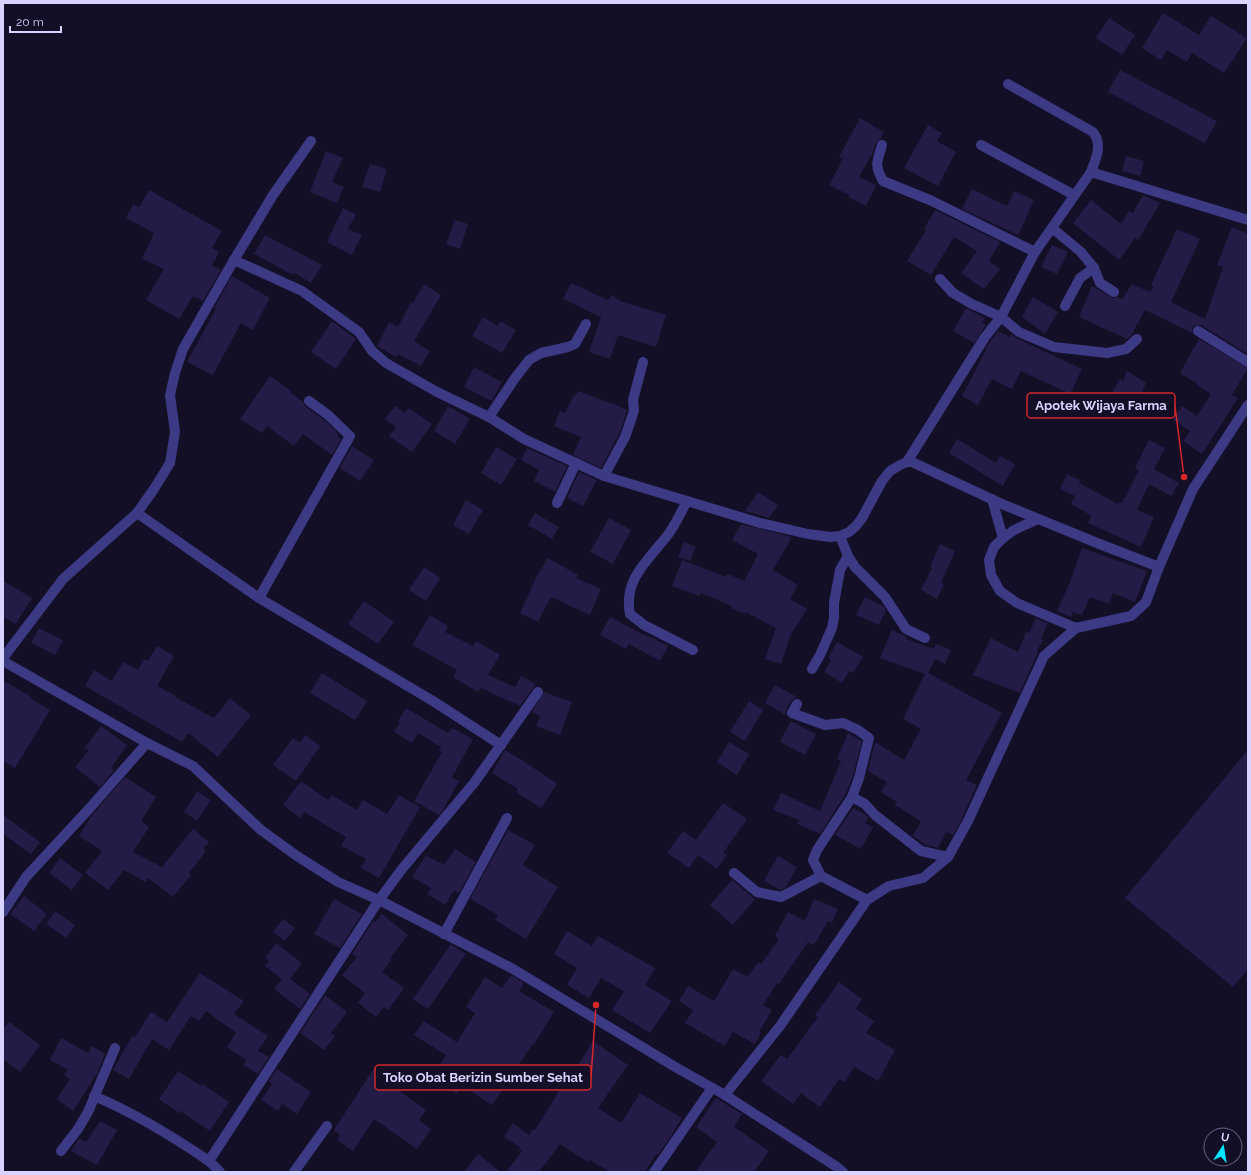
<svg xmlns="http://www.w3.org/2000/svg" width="1251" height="1175" viewBox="0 0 1251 1175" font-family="Raleway,sans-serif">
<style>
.building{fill:#241b47}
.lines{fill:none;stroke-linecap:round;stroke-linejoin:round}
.minor{stroke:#3d3a85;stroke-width:10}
.leader{fill:none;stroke:#d62828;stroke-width:1.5}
.callout-dot{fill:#d62828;stroke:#130f26;stroke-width:1.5}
.callout{fill:#130f26;stroke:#d62828;stroke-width:1.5}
.callout-label{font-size:13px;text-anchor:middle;font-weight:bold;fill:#d9d4ff}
</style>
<rect width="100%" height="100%" fill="#130f26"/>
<g class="building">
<polygon points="1163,13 1199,35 1211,16 1247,38 1224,73 1192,53 1187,62 1167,50 1161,60 1142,48"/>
<polygon points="1109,18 1135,35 1122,55 1096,38"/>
<polygon points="1120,70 1217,121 1205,143 1108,92"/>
<polygon points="860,118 884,132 880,139 876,143 873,152 859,177 876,185 866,206 848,197 849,195 829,185 843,159 839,157"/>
<polygon points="928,125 942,133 937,141 956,152 938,186 904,168"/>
<polygon points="326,151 343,158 332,182 344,187 337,203 310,192"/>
<polygon points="1126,156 1144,161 1140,176 1122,171"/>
<polygon points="370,164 387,169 380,192 362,187"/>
<polygon points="972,189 1007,206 1014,191 1034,200 1018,235 962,209"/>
<polygon points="149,190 222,231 212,248 219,252 212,265 221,270 203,301 193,296 179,319 146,300 164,269 142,259 154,233 126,218 133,204 139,207"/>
<polygon points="1143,195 1160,203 1138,240 1135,238 1119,260 1073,223 1091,200 1121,224 1129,211 1133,213"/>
<polygon points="343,208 356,214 348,229 362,235 352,255 327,242"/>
<polygon points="935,210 1000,242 989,261 1000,269 984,289 961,273 977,251 954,237 931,275 907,261 926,230 924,229"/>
<polygon points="455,220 468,224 460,249 446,244"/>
<polygon points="1232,227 1248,234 1248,354 1201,325 1195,326 1192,328 1192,333 1145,310 1131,336 1127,339 1079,317 1092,286 1113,298 1118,297 1122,299 1132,284 1150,292 1154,287 1151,285 1177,229 1200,239 1171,302 1205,319 1223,267 1217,265"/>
<polygon points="265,235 322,265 311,283 295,273 293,275 254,254"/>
<polygon points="1052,245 1068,252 1057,274 1041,267"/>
<polygon points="232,276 270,298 253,330 241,323 213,375 187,362 216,309 214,308"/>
<polygon points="571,283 608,300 612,295 620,301 666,315 656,347 618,335 610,359 589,352 601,317 563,299"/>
<polygon points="424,284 441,295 414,341 430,351 421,366 398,354 396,357 377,346 389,322 398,327 411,302 413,303"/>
<polygon points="1033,297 1058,312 1045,334 1022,317"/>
<polygon points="966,308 985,318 982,323 986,325 974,343 953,331"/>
<polygon points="483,317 498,326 500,321 516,330 502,353 472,336"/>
<polygon points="332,321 356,339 336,369 311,352"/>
<polygon points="998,331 1010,337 1012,334 1016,338 1082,369 1070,394 1021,371 1012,389 992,379 978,405 962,396 986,350 985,349"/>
<polygon points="1199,339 1248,368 1232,395 1238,398 1202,454 1183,441 1190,431 1173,420 1182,406 1197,416 1211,394 1197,385 1198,384 1180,373"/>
<polygon points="474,367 502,382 492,401 464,387"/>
<polygon points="1127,371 1146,383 1131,416 1107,402 1120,379 1123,381"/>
<polygon points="270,376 291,391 290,392 303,402 305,406 324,420 339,434 337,436 341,439 332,455 303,434 294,446 267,426 262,433 240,419"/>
<polygon points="578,391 610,403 610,402 627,410 621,430 601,468 573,455 581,437 554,426 560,411 565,413 574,395 576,396"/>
<polygon points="395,406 405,413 409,408 432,424 412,452 389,436 396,427 385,419"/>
<polygon points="448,406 470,419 455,444 434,431"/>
<polygon points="957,439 996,463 1000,456 1015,464 1003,486 949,453"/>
<polygon points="1149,440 1165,448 1154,469 1179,483 1171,496 1149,484 1137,510 1154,517 1141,547 1088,523 1092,516 1071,504 1075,496 1060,489 1067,474 1080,480 1079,483 1118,504 1119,502 1122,503 1139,470 1135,468"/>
<polygon points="352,446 374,460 360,481 340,468"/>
<polygon points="496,447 517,459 501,485 481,473"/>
<polygon points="527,448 567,466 555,492 534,481 539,470 521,460"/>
<polygon points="579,472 597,480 583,506 567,498"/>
<polygon points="758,492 778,505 769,518 745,511"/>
<polygon points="466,500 483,510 469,534 453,525"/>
<polygon points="535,513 559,527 552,539 528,525"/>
<polygon points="609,518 631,530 613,564 590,552"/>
<polygon points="741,524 792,537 773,570 798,585 790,599 807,609 790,636 781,664 765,659 776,628 745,612 745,614 731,608 732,606 701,593 699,596 672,586 682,560 726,577 728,574 744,581 758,554 732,540"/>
<polygon points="684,542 696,547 690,561 678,557"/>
<polygon points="940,544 955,551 941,583 944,584 937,599 921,590 932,568 930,567"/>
<polygon points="1082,548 1147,571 1135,602 1113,593 1109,604 1090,597 1082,615 1073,612 1071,617 1057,611 1070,582"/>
<polygon points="548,558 578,575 576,578 601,589 590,615 551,597 538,622 520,613 537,576"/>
<polygon points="424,567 440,578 426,601 409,590"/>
<polygon points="3,581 32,598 16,624 3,617"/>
<polygon points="865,597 883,606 886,610 879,625 856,615"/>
<polygon points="364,601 394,622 378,644 348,624"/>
<polygon points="430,615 448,626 445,632 473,646 476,641 500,655 488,675 515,687 521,676 536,684 520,706 481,688 478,692 453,677 457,670 412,645"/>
<polygon points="610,617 644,635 644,634 668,646 660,661 629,644 626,649 600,635"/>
<polygon points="1036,618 1048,623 1041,639 1043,640 1037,651 1038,652 1020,693 973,675 991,638 1018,652 1026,632 1029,633"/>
<polygon points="39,628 63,640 55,655 31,643"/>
<polygon points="892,630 907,637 906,639 934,649 936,644 951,650 945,664 935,659 928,673 1002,713 966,780 977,785 962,818 953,835 946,832 938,848 926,845 913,836 921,821 895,805 897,802 881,792 887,782 868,771 875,742 904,760 921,729 903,719 925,674 880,658"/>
<polygon points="837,642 863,657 853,673 849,671 842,683 824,672 831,660 828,658"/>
<polygon points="157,646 174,656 157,686 176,696 175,697 214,718 230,698 251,715 218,757 188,733 182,742 85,686 94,670 112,681 123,662 138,670 144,659 148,661"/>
<polygon points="322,673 367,701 355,720 310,693"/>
<polygon points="3,680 31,697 30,698 50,710 15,768 3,761"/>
<polygon points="775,685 797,697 791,701 786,710 786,715 765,703"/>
<polygon points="544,692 572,702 560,735 536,726 540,716 532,712"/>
<polygon points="749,701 763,710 745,741 730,732"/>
<polygon points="406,708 448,733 452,728 473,739 452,777 459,781 443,810 439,815 414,801 442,752 439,750 441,747 418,733 412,743 394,732 400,722 398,721"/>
<polygon points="791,721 816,734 805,755 780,742"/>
<polygon points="101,726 127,745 111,768 114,770 100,787 75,767 89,750 85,748"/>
<polygon points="848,733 862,741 853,776 845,795 820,834 797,824 799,820 773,810 781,793 820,811 841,761 837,759"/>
<polygon points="305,735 320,746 296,781 273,765 293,738 300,743"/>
<polygon points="729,742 749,754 737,775 717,762"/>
<polygon points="505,750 522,760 557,784 541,808 516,792 518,789 492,773"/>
<polygon points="1248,750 1248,969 1233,987 1125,898"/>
<polygon points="125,777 156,797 141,821 149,827 133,852 162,867 193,829 209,842 203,848 206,851 189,873 191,875 173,897 148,878 146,882 124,870 108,890 85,873 102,851 79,836 92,815"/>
<polygon points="301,781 328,800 332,795 357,810 363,800 387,814 399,795 420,807 379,878 361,868 366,859 341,846 346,837 304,812 300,818 283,805"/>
<polygon points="197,791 211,800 197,821 184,812"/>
<polygon points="723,803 747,819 723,853 727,855 717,869 698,855 689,868 667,853 683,831 696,840"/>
<polygon points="853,808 865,814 868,817 865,823 873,827 861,849 835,835"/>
<polygon points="3,815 40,842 31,854 3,834"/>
<polygon points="508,830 535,845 523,865 558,887 526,939 495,920 498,915 470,899"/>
<polygon points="455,849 476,862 459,893 454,890 445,905 427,894 431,888 412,877 426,855 444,865"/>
<polygon points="778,856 797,867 786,887 780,890 764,881"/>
<polygon points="60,858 83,875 72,890 49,873"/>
<polygon points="732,880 755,899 733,925 710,905"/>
<polygon points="24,896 47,914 34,931 10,914"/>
<polygon points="334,899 362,914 340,948 314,934"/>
<polygon points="814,899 838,909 832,923 828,921 814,945 808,942 779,984 777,983 763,1005 772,1010 759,1032 761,1033 755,1044 733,1032 725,1046 685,1023 693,1010 679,1001 688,986 714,1001 733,969 748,977 758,962 761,964 779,939 775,936 788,912 805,921"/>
<polygon points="55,911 75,925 66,938 46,924"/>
<polygon points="382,914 408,935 390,958 392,959 382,972 404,988 388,1010 384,1007 376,1017 358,1003 365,993 342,975 357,957 352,954 373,921 376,922"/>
<polygon points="283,919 295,928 285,941 273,932"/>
<polygon points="567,931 592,946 598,936 655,968 645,985 672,1001 650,1033 612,1010 624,991 601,978 589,998 567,985 577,968 554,954"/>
<polygon points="276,943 302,963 290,979 310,994 300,1009 274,989 282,979 265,966 269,961 265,958"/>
<polygon points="451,944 466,954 428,1009 413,999"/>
<polygon points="200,973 244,1001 234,1014 268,1036 258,1051 269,1057 258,1074 243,1065 246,1060 227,1047 236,1033 206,1011 199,1021 191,1016 169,1050 152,1039 129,1079 113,1070 132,1036 135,1037 151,1012 167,1022"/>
<polygon points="511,975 524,983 519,991 554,1012 533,1046 532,1045 492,1105 462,1085 457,1094 432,1078 446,1055 414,1035 424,1021 457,1042 475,1013 466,1007 485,977 502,988"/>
<polygon points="839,982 862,999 856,1009 874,1021 866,1033 895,1050 878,1081 854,1067 845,1082 839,1079 820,1107 801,1093 793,1104 761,1081 781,1055 787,1059 818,1017 815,1015"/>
<polygon points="325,995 347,1012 331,1033 335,1036 324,1050 300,1033"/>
<polygon points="9,1022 40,1045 20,1072 3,1059 3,1029"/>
<polygon points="61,1038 88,1053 92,1046 105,1054 98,1072 73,1111 57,1099 70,1079 64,1075 68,1070 50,1060"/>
<polygon points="593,1041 628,1065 598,1108 621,1123 640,1093 682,1118 669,1139 658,1155 656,1154 645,1172 610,1172 590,1160 588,1162 560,1144 539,1172 506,1172 522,1151 519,1148 520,1147 504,1137 513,1123 529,1135 533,1129 535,1130 562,1086 565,1087"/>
<polygon points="376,1065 398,1080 394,1087 426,1110 419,1120 431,1129 417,1149 374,1119 353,1151 337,1140 340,1135 334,1130"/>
<polygon points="277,1069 311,1092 297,1114 282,1104 278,1111 261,1100 272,1084 269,1081"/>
<polygon points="178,1071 201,1086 202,1084 229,1102 210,1131 180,1111 179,1113 159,1099"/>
<polygon points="716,1098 742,1114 734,1127 769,1151 754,1172 695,1172 717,1142 696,1127"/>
<polygon points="100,1121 117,1130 97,1165 71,1151 79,1138 86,1142"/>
<polygon points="478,1154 501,1172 464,1172"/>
</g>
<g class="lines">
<g class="minor">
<path d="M1008,84L1093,132C1103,145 1096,158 1091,172"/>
<path d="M882,145C877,162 874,165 883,181L932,201L1035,252"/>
<polyline points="981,145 1074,195"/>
<polyline points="1052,228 1081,252 1094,268 1100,283 1114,292"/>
<polyline points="234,260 302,291 359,332 372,351 386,363 437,392 489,417 524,439 604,476 760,523 808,534 830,537 840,536 849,532 856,526 862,518 882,481 890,471 900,465 907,462 912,462 1002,504 1102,545 1159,567"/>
<polyline points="940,279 953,293 972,304 1001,317 1019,332 1054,347 1107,353 1126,349 1137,339"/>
<polyline points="1065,306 1080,278 1094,268"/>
<polyline points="1198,331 1248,362"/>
<polyline points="489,417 515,378 529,360 541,353 568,347 575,344 586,324"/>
<polyline points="907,462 985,337 1001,317 1035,252 1091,172 1248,220"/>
<polyline points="604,476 625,437 632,417 634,410 633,400 643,362"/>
<polyline points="992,499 1003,538"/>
<path d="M687,501C681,512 675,526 667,536C648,560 623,580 630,614L644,625L693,650"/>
<polyline points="557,503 576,463"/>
<polyline points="137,513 259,598 433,701 501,745"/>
<polyline points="1038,519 1014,530 1003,538 994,547 989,560 991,575 1000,591 1017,603 1076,628"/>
<polyline points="840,536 848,556 855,567 885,597 906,629 925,638"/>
<polyline points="259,598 350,436 328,415 309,401"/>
<polyline points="3,658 63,579 137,513 154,489 170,463 175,432 170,395 175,373 183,349 234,260 273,195 311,141"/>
<polyline points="3,661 147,743 193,766 261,830 297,856 338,882 379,900 513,969 677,1068 725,1095 780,1026 867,900 889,886 923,878 948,857 968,821 1044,656 1076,628 1131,616 1146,602 1159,567 1193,489 1248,405"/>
<polyline points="812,669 820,655 832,628 834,618 834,603 840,570 848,556"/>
<polyline points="797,704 792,713 825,725 843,723 858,730 869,738 859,778 852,797 817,850 813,860 821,876 867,900"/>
<polyline points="852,797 865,804 875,815 921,851 948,857"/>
<polyline points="734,873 757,892 781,897 821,876"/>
<polyline points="3,912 26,877 88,810 147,743"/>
<polyline points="444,934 507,818"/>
<polyline points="725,1095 837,1167 843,1172"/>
<path d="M94,1096C135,1113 172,1136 209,1161"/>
<polyline points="61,1151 78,1129 88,1112 115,1048"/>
<polyline points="220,1172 209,1161 379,900 402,869 474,783 538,692"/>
<polyline points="294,1172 327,1126"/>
<polyline points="654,1172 712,1088"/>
</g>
</g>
<path class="leader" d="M1184 477L1175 406M596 1005L591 1077"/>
<g class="callout-dot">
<circle cx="1184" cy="477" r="4"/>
<circle cx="596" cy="1005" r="4"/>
</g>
<g class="callout">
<rect x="1027" y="393" width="148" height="25" rx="4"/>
<rect x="375" y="1065" width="216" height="25" rx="4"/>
</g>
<g class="callout-label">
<text x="1101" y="410">Apotek Wijaya Farma</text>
<text x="483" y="1082">Toko Obat Berizin Sumber Sehat</text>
</g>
<rect width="1251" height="1175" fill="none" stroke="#d9d4ff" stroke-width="8"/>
<g transform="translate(1223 1147) rotate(12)"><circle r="19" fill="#130f26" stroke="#625e7d"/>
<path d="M0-3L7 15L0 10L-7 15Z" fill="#00e5ff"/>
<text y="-6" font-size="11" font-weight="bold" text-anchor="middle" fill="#d9d4ff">U</text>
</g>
<path d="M10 26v6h51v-6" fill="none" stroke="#d9d4ff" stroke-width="2"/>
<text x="16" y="26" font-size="12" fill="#d9d4ff" stroke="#130f26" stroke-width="3" paint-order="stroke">20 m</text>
</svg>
